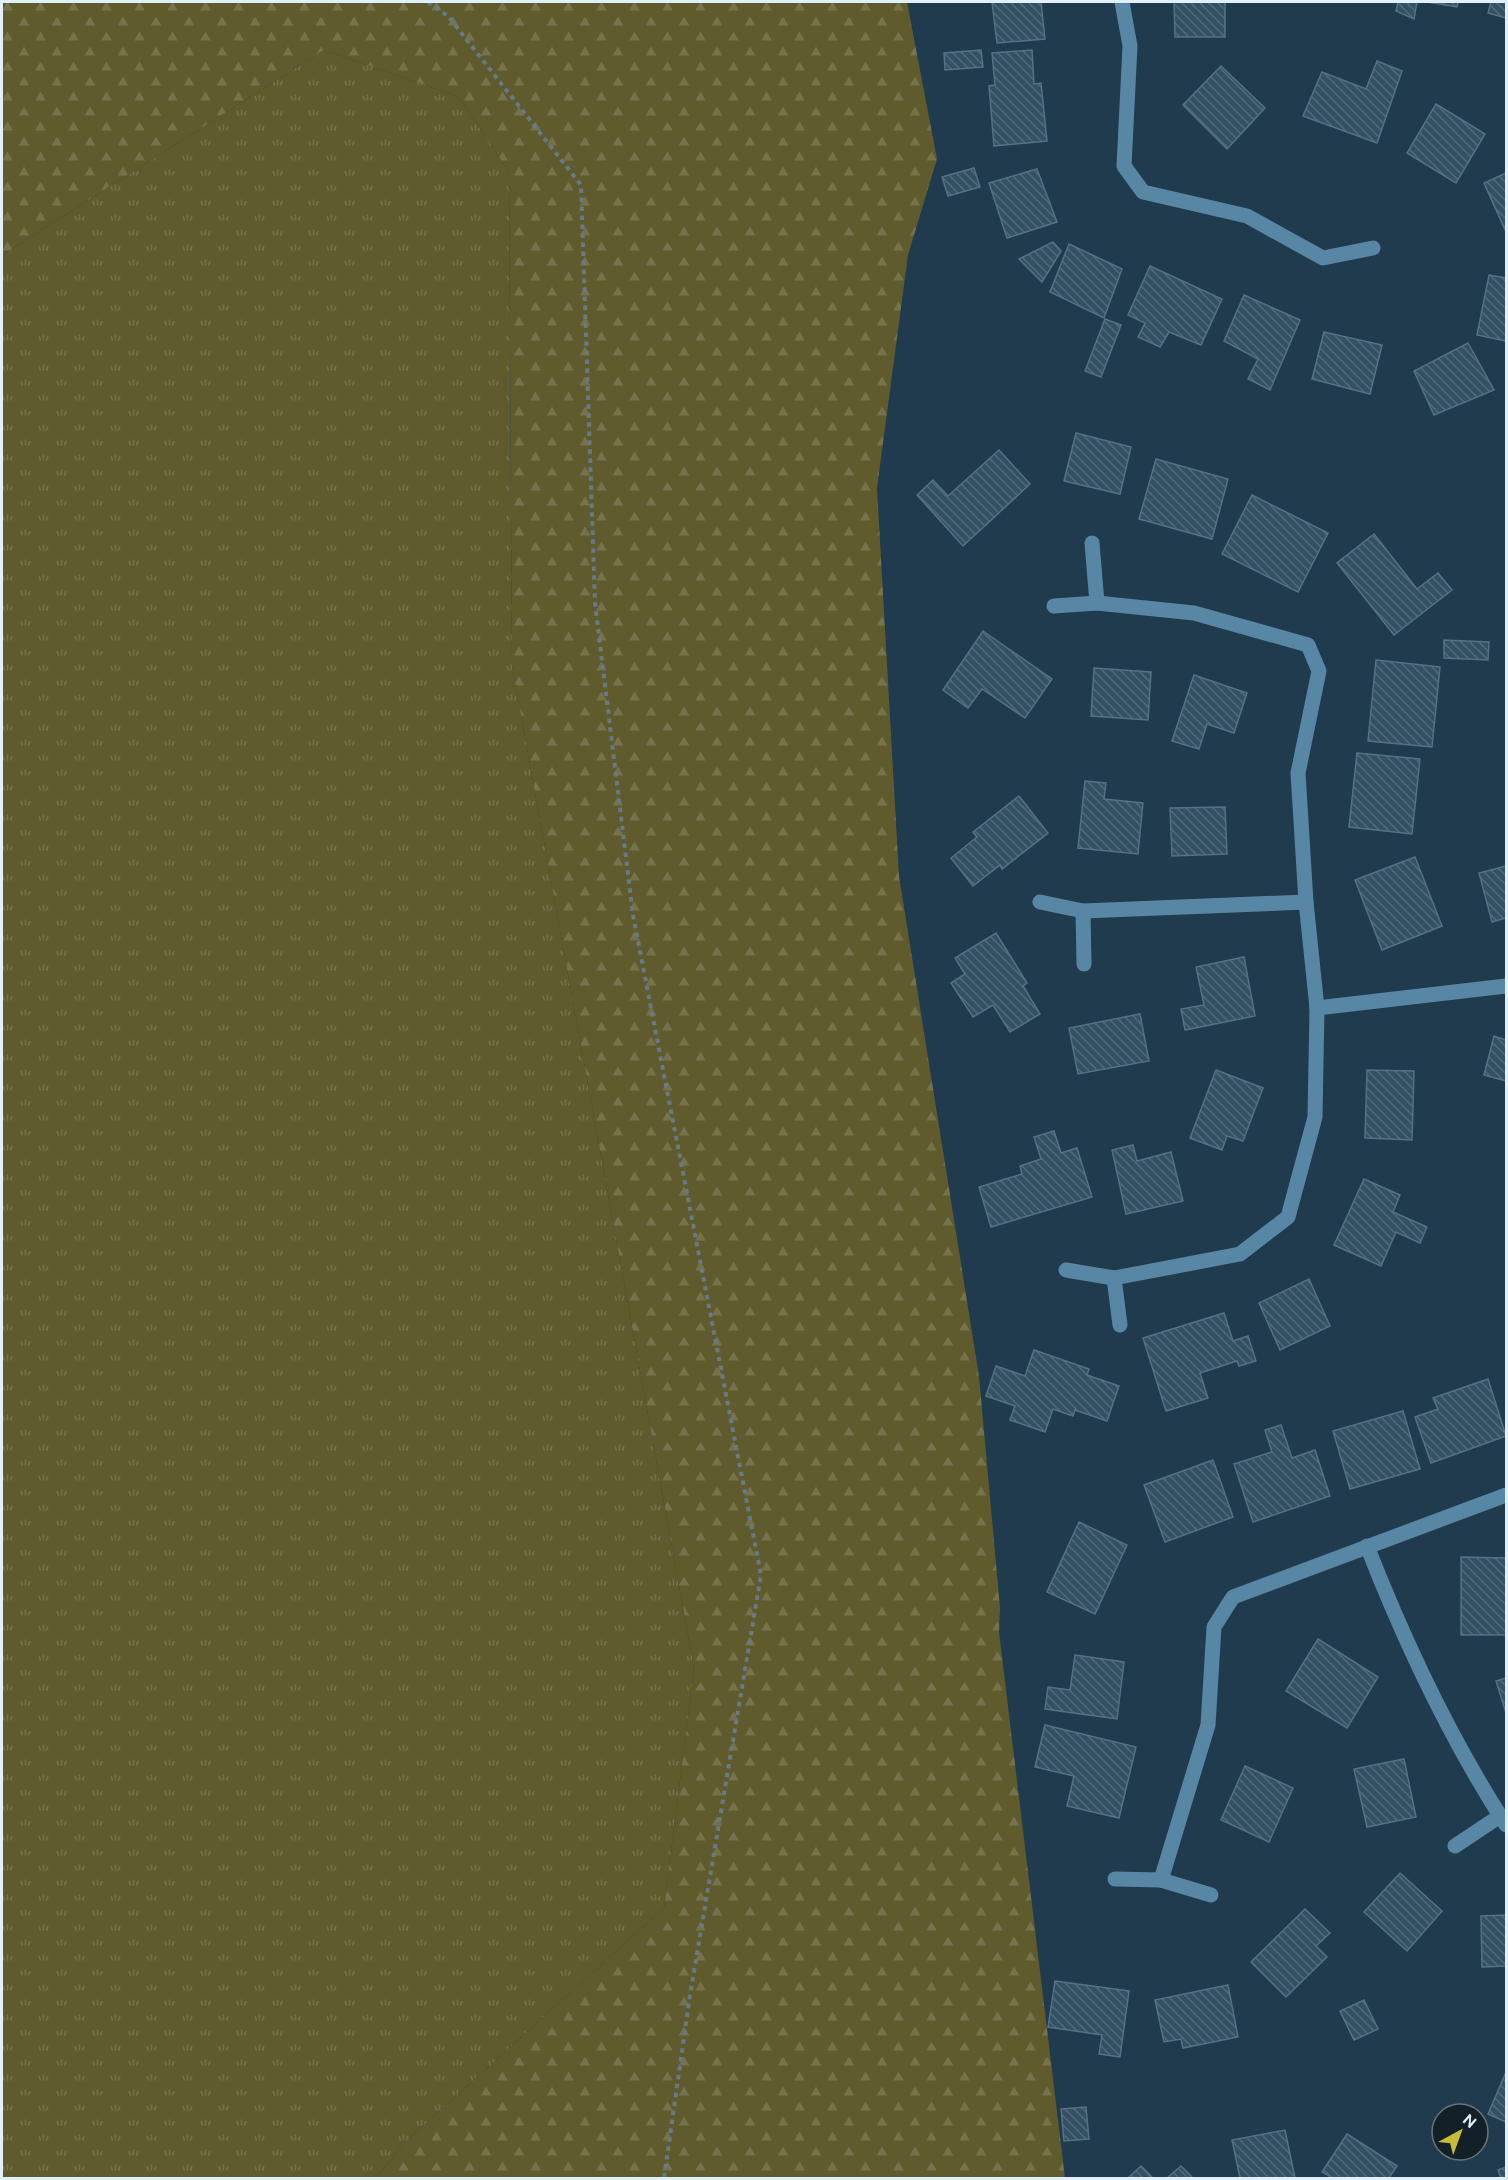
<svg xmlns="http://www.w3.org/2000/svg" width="1508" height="2180" viewBox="0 0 1508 2180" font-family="Ubuntu,sans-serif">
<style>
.grass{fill:url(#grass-tufts)}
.forest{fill:url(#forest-firs)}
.building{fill:url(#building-back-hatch);stroke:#547185;stroke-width:1.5}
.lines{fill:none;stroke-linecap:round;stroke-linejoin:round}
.path{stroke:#637b8b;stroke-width:4;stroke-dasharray:4.5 4.5;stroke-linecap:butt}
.minor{stroke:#5887a5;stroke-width:15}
</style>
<defs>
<pattern id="grass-tufts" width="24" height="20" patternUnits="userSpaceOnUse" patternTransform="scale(1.5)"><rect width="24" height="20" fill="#605b2d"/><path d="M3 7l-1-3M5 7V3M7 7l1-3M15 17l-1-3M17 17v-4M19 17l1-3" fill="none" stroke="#76734c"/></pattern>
<pattern id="forest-firs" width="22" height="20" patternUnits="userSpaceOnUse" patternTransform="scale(1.5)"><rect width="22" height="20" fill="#605b2d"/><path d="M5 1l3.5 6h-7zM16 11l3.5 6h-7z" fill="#76734c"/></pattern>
<pattern id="building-back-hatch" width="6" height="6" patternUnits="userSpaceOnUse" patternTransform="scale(1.5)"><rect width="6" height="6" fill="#345063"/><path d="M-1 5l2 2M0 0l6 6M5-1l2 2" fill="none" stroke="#516a7a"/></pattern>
</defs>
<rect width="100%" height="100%" fill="#1f3b4d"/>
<polygon class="grass" points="324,50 459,97 509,172 512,666 694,1668 664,1908 405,2142 376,2178 2,2178 2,255"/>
<polygon class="forest" points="2,2 907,2 937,159 908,255 877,488 899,876 979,1376 1000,1608 999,1632 1065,2178 376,2178 405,2142 664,1908 694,1668 512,666 509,172 459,97 324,50 2,255"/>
<g class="building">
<polygon points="992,2 1041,2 1045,39 997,43"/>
<polygon points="1174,2 1225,2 1225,37 1175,37"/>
<polygon points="1398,2 1417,2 1414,19 1396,11"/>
<polygon points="1427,2 1458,2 1457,7"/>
<polygon points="1491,2 1506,2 1506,18 1488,13"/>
<polygon points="981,50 983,67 945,70 944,53"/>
<polygon points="1032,50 1034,84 1041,83 1047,141 994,146 989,86 995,85 992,53"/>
<polygon points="1377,61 1402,71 1377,143 1303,116 1322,72 1366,89"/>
<polygon points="1221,66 1265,108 1227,149 1183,105"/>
<polygon points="1436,104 1485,134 1456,183 1407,153"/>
<polygon points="974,168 980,187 948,196 942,177"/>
<polygon points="1037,169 1057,222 1007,238 989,183"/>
<polygon points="1506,173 1506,232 1484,183"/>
<polygon points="1053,242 1061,251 1042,282 1019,259"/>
<polygon points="1069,244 1122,269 1104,318 1050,292"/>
<polygon points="1150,266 1222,299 1201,345 1169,332 1160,347 1138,337 1145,323 1128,315"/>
<polygon points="1489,275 1506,278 1506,341 1477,335"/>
<polygon points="1244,295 1300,320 1270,390 1248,379 1258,359 1224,341"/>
<polygon points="1105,319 1121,325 1101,377 1085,371"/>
<polygon points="1324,332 1382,345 1370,394 1312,379"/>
<polygon points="1468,343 1494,390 1434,415 1414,371"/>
<polygon points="1076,433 1131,447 1120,494 1064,481"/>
<polygon points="999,450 1030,484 963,546 917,495 933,480 948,496"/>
<polygon points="1156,459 1228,479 1212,539 1139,519"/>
<polygon points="1252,495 1328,533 1298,592 1222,554"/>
<polygon points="1374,534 1417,589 1438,573 1452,590 1394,635 1337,563"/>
<polygon points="983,631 1052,679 1025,718 982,689 968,708 943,690"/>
<polygon points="1444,640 1489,642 1488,660 1444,658"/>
<polygon points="1376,660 1440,667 1432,747 1368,741"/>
<polygon points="1094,668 1151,672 1148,720 1091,716"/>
<polygon points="1194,675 1247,693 1234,733 1207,724 1199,749 1172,741"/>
<polygon points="1357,753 1420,759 1412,834 1349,827"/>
<polygon points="1085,781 1106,783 1104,799 1143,803 1138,854 1078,848"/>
<polygon points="1019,796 1048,833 1002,869 1000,865 973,886 951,858 977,837 973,832"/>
<polygon points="1225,807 1227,854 1172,856 1170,808"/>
<polygon points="1415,857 1442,926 1382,950 1355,880"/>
<polygon points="1506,866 1506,918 1492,922 1479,873"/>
<polygon points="996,933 1027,983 1023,986 1040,1014 1010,1032 993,1005 973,1017 951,983 965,974 955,958"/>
<polygon points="1244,957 1255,1016 1185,1030 1181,1009 1204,1005 1196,967"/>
<polygon points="1140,1014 1149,1061 1078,1074 1069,1028"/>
<polygon points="1494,1036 1506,1040 1506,1081 1484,1075"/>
<polygon points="1216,1070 1263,1088 1243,1141 1227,1136 1222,1150 1190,1138"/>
<polygon points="1367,1070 1414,1071 1412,1140 1365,1138"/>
<polygon points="1054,1131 1061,1153 1077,1148 1092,1197 991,1227 979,1187 1022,1174 1020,1166 1041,1159 1034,1137"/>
<polygon points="1133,1145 1137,1161 1171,1152 1183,1201 1126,1214 1112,1150"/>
<polygon points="1364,1179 1400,1195 1393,1212 1427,1227 1420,1243 1396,1232 1381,1266 1334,1245"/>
<polygon points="1309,1279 1330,1326 1280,1350 1259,1303"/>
<polygon points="1224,1313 1233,1341 1248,1336 1256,1361 1239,1366 1237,1361 1200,1373 1208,1398 1166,1411 1143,1338"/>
<polygon points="1034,1350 1089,1369 1087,1375 1119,1386 1107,1421 1075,1410 1073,1416 1053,1409 1045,1432 1010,1420 1015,1406 986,1396 996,1366 1025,1376"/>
<polygon points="1488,1379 1506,1436 1431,1463 1415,1417 1438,1409 1433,1398"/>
<polygon points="1403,1411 1420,1469 1350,1489 1333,1431"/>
<polygon points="1281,1425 1292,1458 1315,1450 1330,1496 1253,1522 1234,1464 1272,1452 1265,1430"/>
<polygon points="1213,1460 1233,1517 1165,1542 1144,1485"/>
<polygon points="1079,1522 1127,1545 1095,1614 1047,1592"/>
<polygon points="1461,1557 1506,1558 1506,1635 1461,1635"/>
<polygon points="1318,1639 1378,1677 1347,1728 1286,1691"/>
<polygon points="1075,1655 1124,1662 1117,1719 1045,1709 1048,1687 1070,1690"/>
<polygon points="1506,1678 1506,1713 1496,1681"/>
<polygon points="1045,1725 1136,1747 1119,1818 1067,1806 1074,1776 1035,1767"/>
<polygon points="1404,1759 1416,1817 1367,1827 1354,1769"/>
<polygon points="1245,1766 1293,1788 1269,1842 1221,1820"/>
<polygon points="1400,1873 1442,1911 1407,1951 1364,1912"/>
<polygon points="1305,1909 1330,1933 1316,1946 1327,1957 1286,1997 1251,1962"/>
<polygon points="1506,1915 1506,1966 1482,1967 1481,1916"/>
<polygon points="1055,1981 1129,1991 1120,2057 1099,2054 1102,2035 1048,2027"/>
<polygon points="1228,1985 1238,2037 1183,2048 1181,2039 1164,2042 1155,2000"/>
<polygon points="1364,2000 1378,2029 1354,2040 1340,2011"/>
<polygon points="1506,2072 1506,2122 1488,2114"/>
<polygon points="1086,2107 1089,2139 1064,2141 1061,2109"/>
<polygon points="1285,2130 1295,2178 1240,2178 1232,2140"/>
<polygon points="1347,2134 1397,2166 1389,2178 1333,2178 1322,2172"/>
<polygon points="1141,2166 1153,2178 1128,2178"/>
<polygon points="1181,2166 1193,2178 1167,2178"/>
<polygon points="1506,2167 1506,2178 1501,2178 1498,2170"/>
</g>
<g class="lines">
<polyline class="path" points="428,2 448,16 581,185 595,603 633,915 761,1575 690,1995 664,2178"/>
<g class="minor">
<polyline points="1122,2 1130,46 1124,166 1143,192 1247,216 1323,258 1373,248"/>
<polyline points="1092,543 1097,603"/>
<polyline points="1054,606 1097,603 1194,613 1308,645 1319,671 1298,773 1306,902 1317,1008 1315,1117 1288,1217 1240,1254 1114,1278 1066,1270"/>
<polyline points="1040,902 1083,911 1306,902"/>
<polyline points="1083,911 1084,964"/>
<polyline points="1317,1008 1506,986"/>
<polyline points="1114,1278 1120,1325"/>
<path d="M1367,1546C1405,1643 1449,1737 1506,1825"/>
<polyline points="1455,1846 1500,1816"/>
<polyline points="1115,1879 1161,1880 1211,1895"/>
<polyline points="1161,1880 1208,1725 1214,1627 1233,1597 1506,1495"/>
</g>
</g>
<rect width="1508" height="2180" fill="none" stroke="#e1f1fc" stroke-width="6"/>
<g transform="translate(1460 2132) rotate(41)"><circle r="28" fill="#142028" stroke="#66747d" stroke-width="1.5"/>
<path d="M0-4.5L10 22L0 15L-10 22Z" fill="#c8bb3b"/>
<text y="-9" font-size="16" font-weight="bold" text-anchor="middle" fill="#e1f1fc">N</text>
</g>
</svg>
